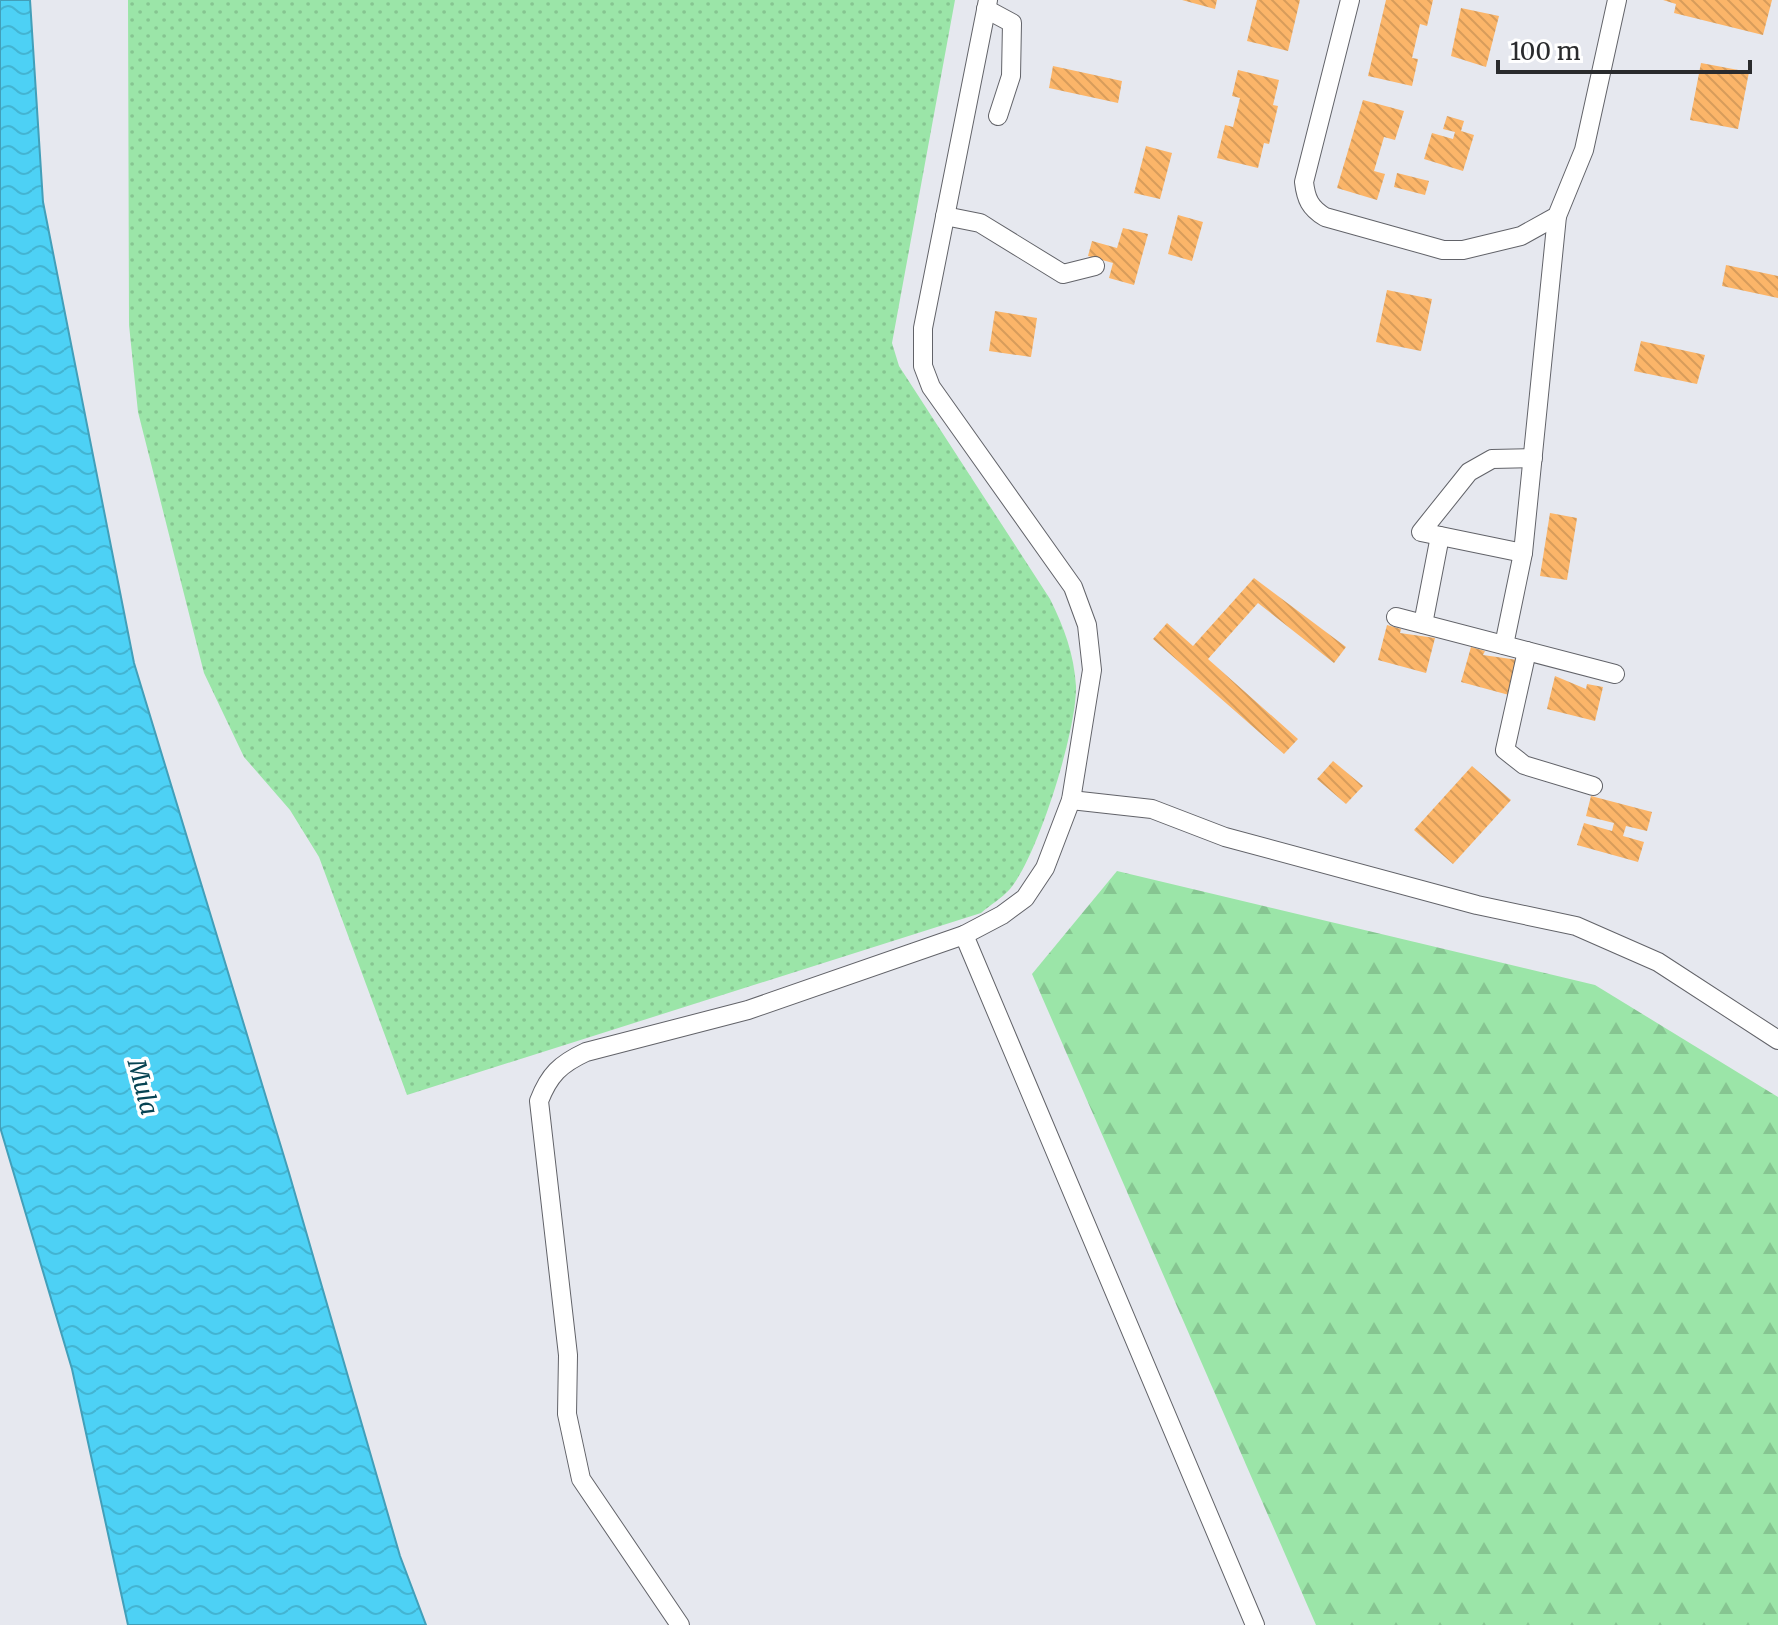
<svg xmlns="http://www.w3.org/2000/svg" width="1778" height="1625" viewBox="0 0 1778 1625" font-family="Merriweather,serif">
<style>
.green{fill:url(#green-dots)}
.forest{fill:url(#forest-firs)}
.water{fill:url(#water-waves);stroke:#429fb9;stroke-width:2}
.building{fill:url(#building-back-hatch)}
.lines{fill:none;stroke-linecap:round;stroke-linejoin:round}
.minor-casing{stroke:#626369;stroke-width:20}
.minor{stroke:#fff;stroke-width:18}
.labels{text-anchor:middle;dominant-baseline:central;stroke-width:7;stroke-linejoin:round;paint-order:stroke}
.water-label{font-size:24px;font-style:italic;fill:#064352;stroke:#fff}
</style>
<defs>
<pattern id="green-dots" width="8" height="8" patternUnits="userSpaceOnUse" patternTransform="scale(2)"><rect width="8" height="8" fill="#9be5a8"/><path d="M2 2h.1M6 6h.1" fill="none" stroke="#86c591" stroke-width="1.8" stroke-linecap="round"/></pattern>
<pattern id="forest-firs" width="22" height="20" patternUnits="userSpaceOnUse" patternTransform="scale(2)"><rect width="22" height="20" fill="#9be5a8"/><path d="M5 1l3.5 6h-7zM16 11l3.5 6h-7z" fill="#86c591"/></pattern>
<pattern id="water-waves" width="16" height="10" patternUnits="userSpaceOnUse" patternTransform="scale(2)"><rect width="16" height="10" fill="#4dd1f5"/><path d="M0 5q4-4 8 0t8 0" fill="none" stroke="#43b4d2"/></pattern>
<pattern id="building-back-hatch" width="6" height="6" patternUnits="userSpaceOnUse" patternTransform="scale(2)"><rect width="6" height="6" fill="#fbb569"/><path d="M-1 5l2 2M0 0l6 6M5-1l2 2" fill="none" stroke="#d79c5b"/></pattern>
</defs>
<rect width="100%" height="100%" fill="#e6e8ef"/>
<path class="green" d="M128,0H955L892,343L899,366L1050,599C1064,627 1074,654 1076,686C1077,730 1038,856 1010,889C1002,898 990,905 981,913L407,1095L319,857L290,810L244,757L204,673L138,412L129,325Z"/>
<polygon class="forest" points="1117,871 1595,985 1778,1097 1778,1625 1316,1625 1032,974"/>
<polygon class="water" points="0,0 30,0 43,202 134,663 289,1173 400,1556 426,1625 128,1625 72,1369 0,1127"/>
<g class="building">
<polygon points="1182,0 1217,0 1215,9"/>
<polygon points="1257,0 1300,0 1288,51 1247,41"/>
<polygon points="1386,0 1433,0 1427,26 1420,24 1412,58 1418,59 1412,86 1368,76"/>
<polygon points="1663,0 1772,0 1763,35 1674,13 1676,4"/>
<polygon points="1461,8 1499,16 1486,67 1451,56"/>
<polygon points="1701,63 1749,72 1738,129 1690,120"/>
<polygon points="1053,66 1122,81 1118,103 1049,88"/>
<polygon points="1238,70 1279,80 1273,105 1278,106 1269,144 1264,143 1258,168 1217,158 1225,125 1233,127 1240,98 1232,96"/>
<polygon points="1363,100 1404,111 1395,140 1384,137 1374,171 1385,174 1377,200 1337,188"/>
<polygon points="1447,116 1464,121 1461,131 1474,135 1463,171 1424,159 1432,133 1453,139 1455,132 1443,129"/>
<polygon points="1146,146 1172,153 1160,199 1134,193"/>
<polygon points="1397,173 1429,181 1425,195 1394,187"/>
<polygon points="1178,215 1203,222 1192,261 1168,254"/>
<polygon points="1123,228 1148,234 1134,285 1109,278 1113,263 1088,256 1092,241 1117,248"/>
<polygon points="1726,265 1778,276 1778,298 1722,286"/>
<polygon points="1387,290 1432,299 1421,351 1376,342"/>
<polygon points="995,311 1037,318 1031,357 989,351"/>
<polygon points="1641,341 1705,355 1697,384 1634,371"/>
<polygon points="1550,513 1577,518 1567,580 1540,576"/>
<polygon points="1254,578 1346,647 1334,663 1258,603 1208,659 1298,739 1284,754 1153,639 1167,623 1193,646"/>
<polygon points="1387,625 1401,629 1400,633 1435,638 1426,673 1378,660"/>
<polygon points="1471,647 1485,651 1483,655 1518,660 1509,695 1461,682"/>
<polygon points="1555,676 1586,689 1587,684 1603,687 1595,721 1547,709"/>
<polygon points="1333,761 1363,786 1346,804 1317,779"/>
<polygon points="1472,766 1511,800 1453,864 1414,830"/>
<polygon points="1591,796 1652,812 1647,831 1626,826 1623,836 1644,842 1638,862 1577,845 1584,823 1612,831 1614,823 1586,816"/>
</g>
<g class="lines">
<defs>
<g id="minor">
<path d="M1350,0L1304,182C1306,199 1310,208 1325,217L1443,250H1463L1521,236L1557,216L1584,150L1617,0"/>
<polyline points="986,9 1012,23 1011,76 998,116"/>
<polyline points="945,216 980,223 1063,274 1095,266"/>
<polyline points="1523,553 1421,532 1469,472 1492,459 1533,458"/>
<polyline points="1396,617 1615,674"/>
<polyline points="1423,624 1440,536"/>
<polyline points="1504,645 1523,553 1557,216"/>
<polyline points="1527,651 1505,750 1524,765 1593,786"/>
<polyline points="1071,800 1152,809 1225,837 1477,905 1576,926 1658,962 1778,1040"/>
<polyline points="964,935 1255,1625"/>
<path d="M680,1625L581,1479L567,1414L568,1355L539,1101C549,1075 560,1064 586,1052L748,1010L964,935L1002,915L1025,898L1045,868L1071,800L1092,670L1087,625L1073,587L931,387L923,366V328L988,0"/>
</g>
</defs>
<use href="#minor" class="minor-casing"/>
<use href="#minor" class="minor"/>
</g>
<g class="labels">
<g class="water-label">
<text transform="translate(143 1087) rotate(75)">Mula</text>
</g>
</g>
<path d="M1498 60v12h252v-12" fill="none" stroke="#2a2b2d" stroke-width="4"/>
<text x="1510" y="60" font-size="24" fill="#2a2b2d" stroke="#ffffff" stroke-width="6" paint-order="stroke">100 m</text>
</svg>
